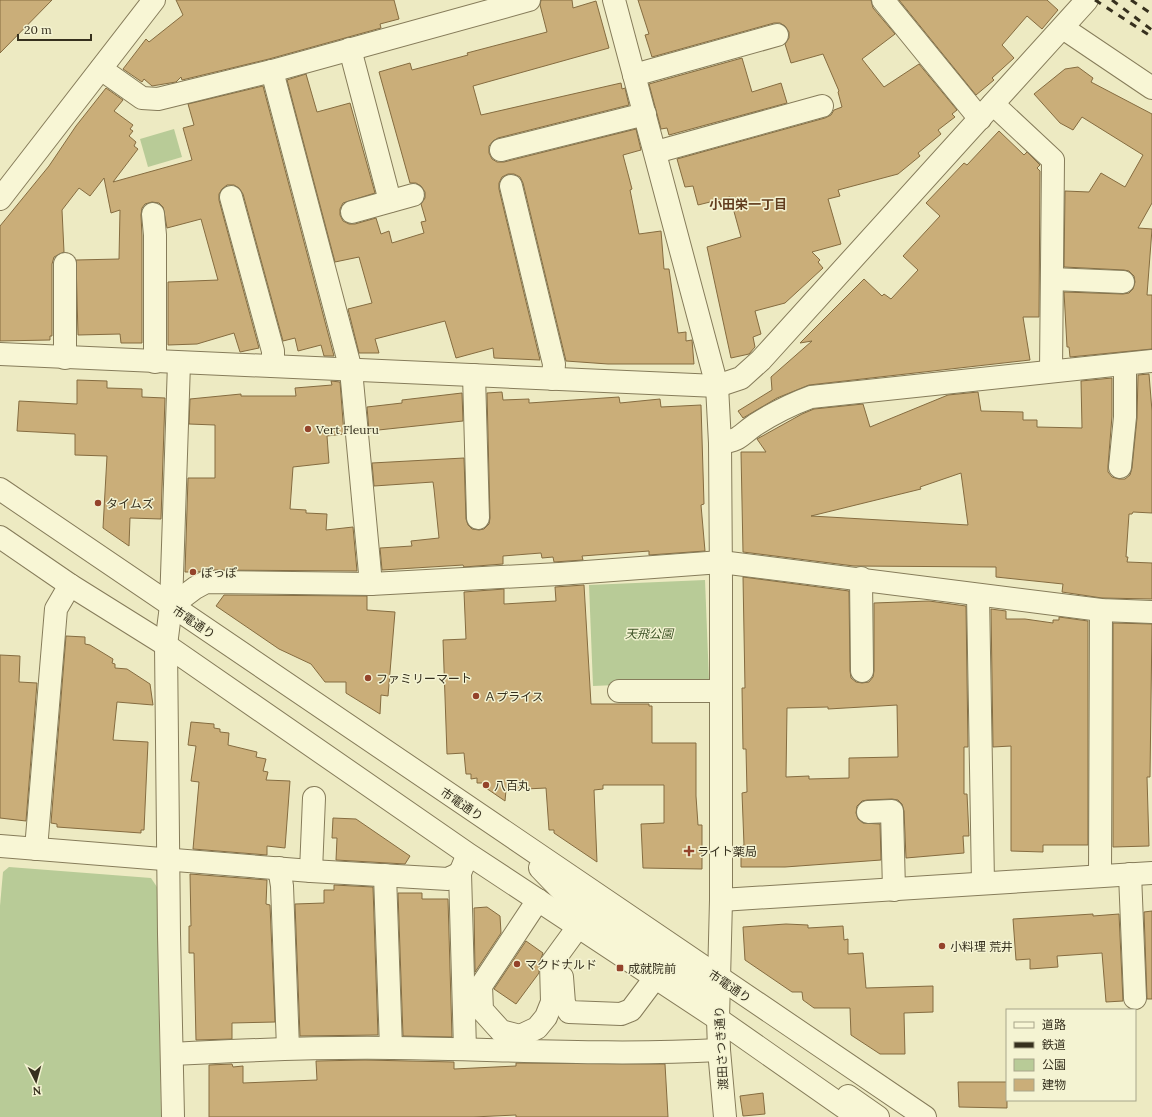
<svg xmlns="http://www.w3.org/2000/svg" width="1152" height="1117" viewBox="0 0 1152 1117" font-family="Lora,'Noto Sans JP',serif">
<style>
.green{fill:#b8cb97}
.building{fill:#caae79;stroke:#856c40;fill-rule:evenodd}
.lines{fill:none;stroke-linecap:round;stroke-linejoin:round}
.minor-casing{stroke:#867c5a;stroke-width:24}
.minor{stroke:#f8f6d5;stroke-width:22}
.rail{stroke:#36301e;stroke-width:3;stroke-dasharray:7 7;stroke-linecap:butt}
.poi-dot{fill:#94432b;stroke:#f4f3d2;stroke-width:1.5}
.labels{text-anchor:middle;dominant-baseline:central;stroke-width:3;stroke-linejoin:round;paint-order:stroke}
.poi-label{font-size:12px;fill:#36301e;stroke:#f4f3d2;text-anchor:start}
.street-label{font-size:12px;fill:#36301e;stroke:#f4f3d2}
.park-label{font-size:12px;font-style:italic;fill:#3c5225;stroke:#f4f3d2}
.neighbourhood-label{font-size:13px;font-weight:bold;fill:#623d1e;stroke:#f4f3d2}
</style>
<rect width="100%" height="100%" fill="#edeac2"/>
<g class="green">
<polygon points="174,129 182,157 148,167 140,139"/>
<polygon points="705,580 709,681 593,686 589,585"/>
<polygon points="9,867 151,878 157,887 161,1117 0,1117 0,906 3,872"/>
</g>
<g class="building">
<polygon points="0,0 52,0 0,53"/>
<polygon points="176,0 394,0 399,19 380,24 381,28 269,59 182,80 181,77 176,82 152,86 144,79 142,82 123,69 146,39 149,42 183,15"/>
<polygon points="541,0 572,0 573,8 596,1 609,48 473,86 481,115 621,83 622,89 625,88 629,105 498,138 493,141 489,146 489,153 492,159 497,162 504,162 636,129 641,150 623,155 632,189 630,190 639,234 661,231 664,269 669,269 678,333 686,332 686,341 692,340 694,364 608,364 566,361 523,183 520,177 514,174 508,174 502,177 499,183 499,189 540,360 494,358 493,348 456,358 445,321 375,339 379,353 359,353 348,309 372,303 359,257 335,262 287,80 306,74 317,112 350,103 375,193 343,203 340,209 340,215 343,221 349,224 355,224 376,218 381,234 389,231 392,243 424,233 421,222 426,221 421,204 425,198 425,192 421,186 416,183 410,183 379,72 410,63 412,70 468,55 467,53 547,32 540,5"/>
<polygon points="638,0 871,0 873,8 895,34 862,59 884,87 919,64 957,110 952,114 955,117 938,130 941,134 918,153 920,156 898,174 838,190 840,196 828,199 841,244 812,252 820,260 818,262 823,268 785,303 755,311 761,334 753,337 755,347 749,354 731,358 707,247 741,237 730,197 698,205 693,186 685,187 677,159 825,118 831,115 834,110 842,107 838,92 839,91 823,54 791,63 785,44 789,38 789,32 785,26 780,23 774,23 652,57 645,35 649,34"/>
<polygon points="899,0 1047,0 1058,10 1042,29 1027,16 1002,45 1014,58 992,78 994,80 976,95"/>
<polygon points="742,58 752,92 781,83 787,103 669,135 667,128 661,129 649,84"/>
<polygon points="1078,67 1093,78 1091,82 1152,114 1152,203 1138,228 1152,229 1147,295 1152,295 1152,349 1070,357 1069,347 1067,347 1064,292 1123,294 1129,293 1133,289 1135,282 1134,276 1129,271 1124,270 1064,267 1065,191 1089,192 1101,173 1125,187 1143,155 1082,117 1073,130 1060,123 1034,94 1065,69"/>
<polygon points="263,86 334,356 324,356 321,345 298,351 295,338 283,341 243,194 239,188 234,185 227,185 222,189 219,194 219,200 259,348 240,352 234,333 197,344 168,345 168,282 218,280 201,219 167,228 163,207 159,203 152,202 145,204 142,208 141,215 142,236 142,343 121,343 120,334 78,335 76,260 119,259 120,210 111,213 104,178 90,196 79,188 62,210 64,252 54,257 52,264 52,336 50,336 50,340 0,341 0,226 49,166 76,126 106,88 123,100 114,111 133,125 130,129 133,131 129,136 136,142 134,146 138,149 113,182 192,160 183,128 194,125 188,104"/>
<polygon points="999,131 1024,155 1027,152 1040,165 1037,168 1040,171 1039,317 1023,317 1030,360 809,385 777,398 743,418 738,411 772,390 771,377 812,341 800,343 864,279 882,296 884,294 891,299 918,270 903,256 940,216 926,203 964,163 967,165"/>
<path d="M1149,374L1152,411V513L1133,512L1132,514H1129L1126,557H1128L1127,562L1152,563V599L1102,598L1062,592L1063,584L996,577V567L854,566L743,552L741,452H766L757,439L802,414L814,409L863,404L870,427L948,395L978,392L981,411L1023,412V420H1037V427L1082,428L1081,381L1112,378V416L1108,466V472L1112,477L1119,479H1125L1130,475L1132,468L1137,418L1138,375ZM961,473L968,525L811,516L921,489L920,487Z"/>
<polygon points="77,380 107,381 107,388 142,389 142,397 165,398 161,519 130,518 129,546 103,528 107,456 75,455 75,434 17,431 19,401 77,404"/>
<polygon points="331,381 340,382 344,434 327,436 329,463 293,467 290,509 306,510 306,513 327,514 326,530 353,527 357,571 206,570 198,572 185,572 188,478 215,478 215,425 189,424 190,399 241,394 241,396 296,396 295,388 332,385"/>
<polygon points="502,392 503,400 529,399 529,403 619,397 620,403 660,399 661,407 701,405 704,504 701,505 705,551 649,555 649,551 582,556 583,560 554,562 553,557 542,558 541,553 503,556 503,564 464,567 463,565 382,570 380,548 412,546 411,541 439,538 434,489 433,482 374,486 372,463 464,458 466,519 468,525 472,529 479,530 484,529 489,524 490,518 487,393"/>
<polygon points="462,393 463,421 369,431 367,407 402,403 402,400"/>
<path d="M743,577L849,591L850,671L851,678L856,682L862,683L869,682L873,677L874,671V603L929,601L966,606L968,747H964V794H967L969,836H963L964,853L906,858L904,811L902,804L898,800L892,799L867,800L862,801L857,806L856,813L858,819L863,823L880,824L881,860L785,867H741V846L744,845L742,793L747,792L746,749H743L742,688H745ZM897,705L898,757L849,758V778L809,779V776L786,777L787,708L828,707V709Z"/>
<polygon points="584,585 591,704 649,704 649,706 652,706 652,743 696,743 696,796 698,825 702,825 702,869 643,868 641,824 664,823 664,785 603,785 603,789 594,790 597,862 554,833 554,830 549,830 546,788 506,790 505,801 483,786 482,783 477,783 477,778 471,779 471,774 466,774 464,753 447,754 443,640 466,639 464,592 504,589 504,604 556,601 555,587"/>
<polygon points="224,595 367,596 367,610 395,612 388,696 381,695 380,714 346,693 346,682 325,682 311,664 279,649 216,606"/>
<polygon points="991,609 1006,611 1006,619 1025,619 1053,623 1053,620 1059,620 1059,617 1088,621 1088,845 1043,845 1043,852 1011,851 1011,746 993,747"/>
<polygon points="1113,623 1152,624 1150,777 1147,777 1149,846 1113,847"/>
<polygon points="66,636 85,637 85,644 90,645 113,659 112,663 115,664 115,668 127,669 150,684 153,705 117,702 113,740 148,742 144,830 141,830 141,833 57,827 57,824 51,823"/>
<polygon points="0,655 20,656 19,682 37,683 26,821 0,818"/>
<polygon points="191,722 214,724 214,728 220,729 220,732 229,733 228,745 257,752 256,757 266,759 263,771 268,772 266,780 290,781 285,848 267,846 267,855 193,849 199,782 191,781 196,746 188,745"/>
<polygon points="333,818 356,819 410,856 405,864 336,860 337,838 332,838"/>
<polygon points="190,874 267,880 266,904 270,905 275,1022 232,1023 232,1039 196,1040 194,953 189,953 189,926 191,926"/>
<polygon points="334,885 373,887 378,1035 300,1036 295,904 324,903 324,890 334,890"/>
<polygon points="398,893 422,893 422,899 448,899 452,1037 403,1036"/>
<polygon points="487,907 500,916 501,933 475,972 474,908"/>
<polygon points="1152,911 1152,999 1147,999 1144,912"/>
<polygon points="1093,914 1093,916 1119,914 1123,1001 1106,1002 1102,953 1057,956 1058,967 1030,969 1030,959 1016,960 1013,919"/>
<polygon points="786,924 808,925 808,928 843,926 844,940 848,939 848,954 863,953 866,988 933,986 933,1012 904,1013 905,1054 880,1054 851,1035 850,1008 814,1008 803,1000 802,992 792,992 745,960 743,927"/>
<polygon points="526,941 543,953 539,964 539,973 516,1004 494,989"/>
<polygon points="365,1060 454,1062 454,1069 516,1066 516,1063 665,1064 668,1117 516,1117 516,1115 473,1117 209,1117 209,1065 232,1064 233,1067 243,1066 243,1083 317,1080 316,1061"/>
<polygon points="958,1082 1007,1082 1007,1108 959,1107"/>
<polygon points="763,1093 765,1114 743,1116 740,1096"/>
</g>
<g class="lines">
<defs>
<g id="minor">
<polyline points="614,0 717,386 720,443 721,581 721,900 718,1019 719,1050 725,1117"/>
<polyline points="883,0 980,119"/>
<polyline points="1063,28 1152,88"/>
<polyline points="350,49 390,201"/>
<polyline points="101,69 142,98 158,99 272,71 529,0"/>
<polyline points="272,71 351,370 371,584"/>
<polyline points="634,75 777,35"/>
<polyline points="993,104 1053,160 1051,371"/>
<polyline points="501,150 645,114"/>
<polyline points="656,152 822,106"/>
<polyline points="511,186 554,364 553,379"/>
<polyline points="231,197 273,351 273,366"/>
<polyline points="0,199 154,0"/>
<polyline points="352,212 413,195"/>
<polyline points="153,214 155,235 155,362"/>
<polyline points="1052,279 1123,282"/>
<polyline points="0,354 717,386 741,378 761,360 1087,0"/>
<polyline points="65,358 65,264"/>
<polyline points="474,375 478,518"/>
<path d="M720,443C741,440 739,436 755,425C772,414 792,404 811,397L1152,361"/>
<polyline points="1120,467 1125,417 1125,364"/>
<polyline points="0,489 925,1117"/>
<polyline points="0,537 70,585 166,645 468,854 718,1019 858,1117"/>
<polyline points="861,578 862,671"/>
<polyline points="978,595 983,883"/>
<polyline points="171,606 195,588 206,582 371,584 559,574 721,562 1101,610 1152,612"/>
<polyline points="619,691 721,691"/>
<polyline points="868,812 892,811 894,890"/>
<polyline points="0,846 311,871 448,879 460,873"/>
<polyline points="36,849 56,609 70,585"/>
<polyline points="465,861 460,873 465,1049"/>
<polyline points="279,868 282,886 288,1048"/>
<polyline points="540,868 569,898 704,989 717,1016"/>
<polyline points="311,871 314,798"/>
<polyline points="1130,874 1135,998"/>
<polyline points="385,875 391,1048"/>
<polyline points="1100,876 1101,610"/>
<polyline points="538,900 481,986 482,1010 501,1031 520,1036 537,1028 546,1017 552,1002 551,964 578,927"/>
<polyline points="721,900 1152,873"/>
<polyline points="562,977 564,1003 569,1012 621,1014 631,1010 655,978"/>
<path d="M172,1054C246,1050 319,1047 393,1048C501,1049 610,1056 719,1050"/>
<polyline points="848,1096 878,1117"/>
<polyline points="173,1117 169,934 166,645 171,606 179,363"/>
</g>
</defs>
<use href="#minor" class="minor-casing"/>
<use href="#minor" class="minor"/>
<g class="rail">
<polyline points="1095,0 1152,37"/>
<polyline points="1112,0 1152,30"/>
<polyline points="1131,0 1152,14"/>
</g>
</g>
<g class="poi-dot">
<circle cx="308" cy="429" r="4"/>
<circle cx="98" cy="503" r="4"/>
<circle cx="193" cy="572" r="4"/>
<circle cx="368" cy="678" r="4"/>
<circle cx="476" cy="696" r="4"/>
<circle cx="486" cy="785" r="4"/>
<path d="M687 845h4v4h4v4h-4v4h-4v-4h-4v-4h4z"/>
<circle cx="942" cy="946" r="4"/>
<circle cx="517" cy="964" r="4"/>
<rect x="616" y="964" width="8" height="8" rx="2"/>
</g>
<g class="labels">
<g class="poi-label">
<text x="316" y="429">Vert Fleuru</text>
<text x="106" y="503">タイムズ</text>
<text x="201" y="572">ぽっぽ</text>
<text x="376" y="678">ファミリーマート</text>
<text x="484" y="696">Ａプライス</text>
<text x="494" y="785">八百丸</text>
<text x="697" y="851">ライト薬局</text>
<text x="950" y="946">小料理 荒井</text>
<text x="525" y="964">マクドナルド</text>
<text x="628" y="968">成就院前</text>
</g>
<g class="street-label">
<text transform="translate(194 622) rotate(34)">市電通り</text>
<text transform="translate(462 804) rotate(34)">市電通り</text>
<text transform="translate(730 986) rotate(34)">市電通り</text>
<text transform="translate(721 1048) rotate(-93)">渡田さつき通り</text>
</g>
<g class="park-label">
<text x="649" y="633">天飛公園</text>
</g>
<g class="neighbourhood-label">
<text x="748" y="204">小田栄一丁目</text>
</g>
</g>
<rect x="1006" y="1009" width="130" height="92" fill="#f4f3d2" stroke="#a8a58a"/>
<rect x="1014" y="1022" width="20" height="6" fill="#f8f6d5" stroke="#a8a58a"/>
<text x="1042" y="1029" font-size="12" fill="#36301e">道路</text>
<rect x="1014" y="1042" width="20" height="6" fill="#36301e" stroke="#a8a58a"/>
<text x="1042" y="1049" font-size="12" fill="#36301e">鉄道</text>
<rect x="1014" y="1059" width="20" height="12" fill="#b8cb97" stroke="#a8a58a"/>
<text x="1042" y="1069" font-size="12" fill="#36301e">公園</text>
<rect x="1014" y="1079" width="20" height="12" fill="#caae79" stroke="#a8a58a"/>
<text x="1042" y="1089" font-size="12" fill="#36301e">建物</text>
<g transform="translate(36 1081) rotate(174)" stroke="#f4f3d2" stroke-width="3" paint-order="stroke">
<path d="M0-3L7 15L0 10L-7 15Z" fill="#36301e"/>
<text y="-6" font-size="11" font-weight="bold" text-anchor="middle" fill="#36301e">N</text>
</g>
<path d="M18 34v6h73v-6" fill="none" stroke="#36301e" stroke-width="2"/>
<text x="24" y="34" font-size="12" fill="#36301e" stroke="#f4f3d2" stroke-width="3" paint-order="stroke">20 m</text>
</svg>
